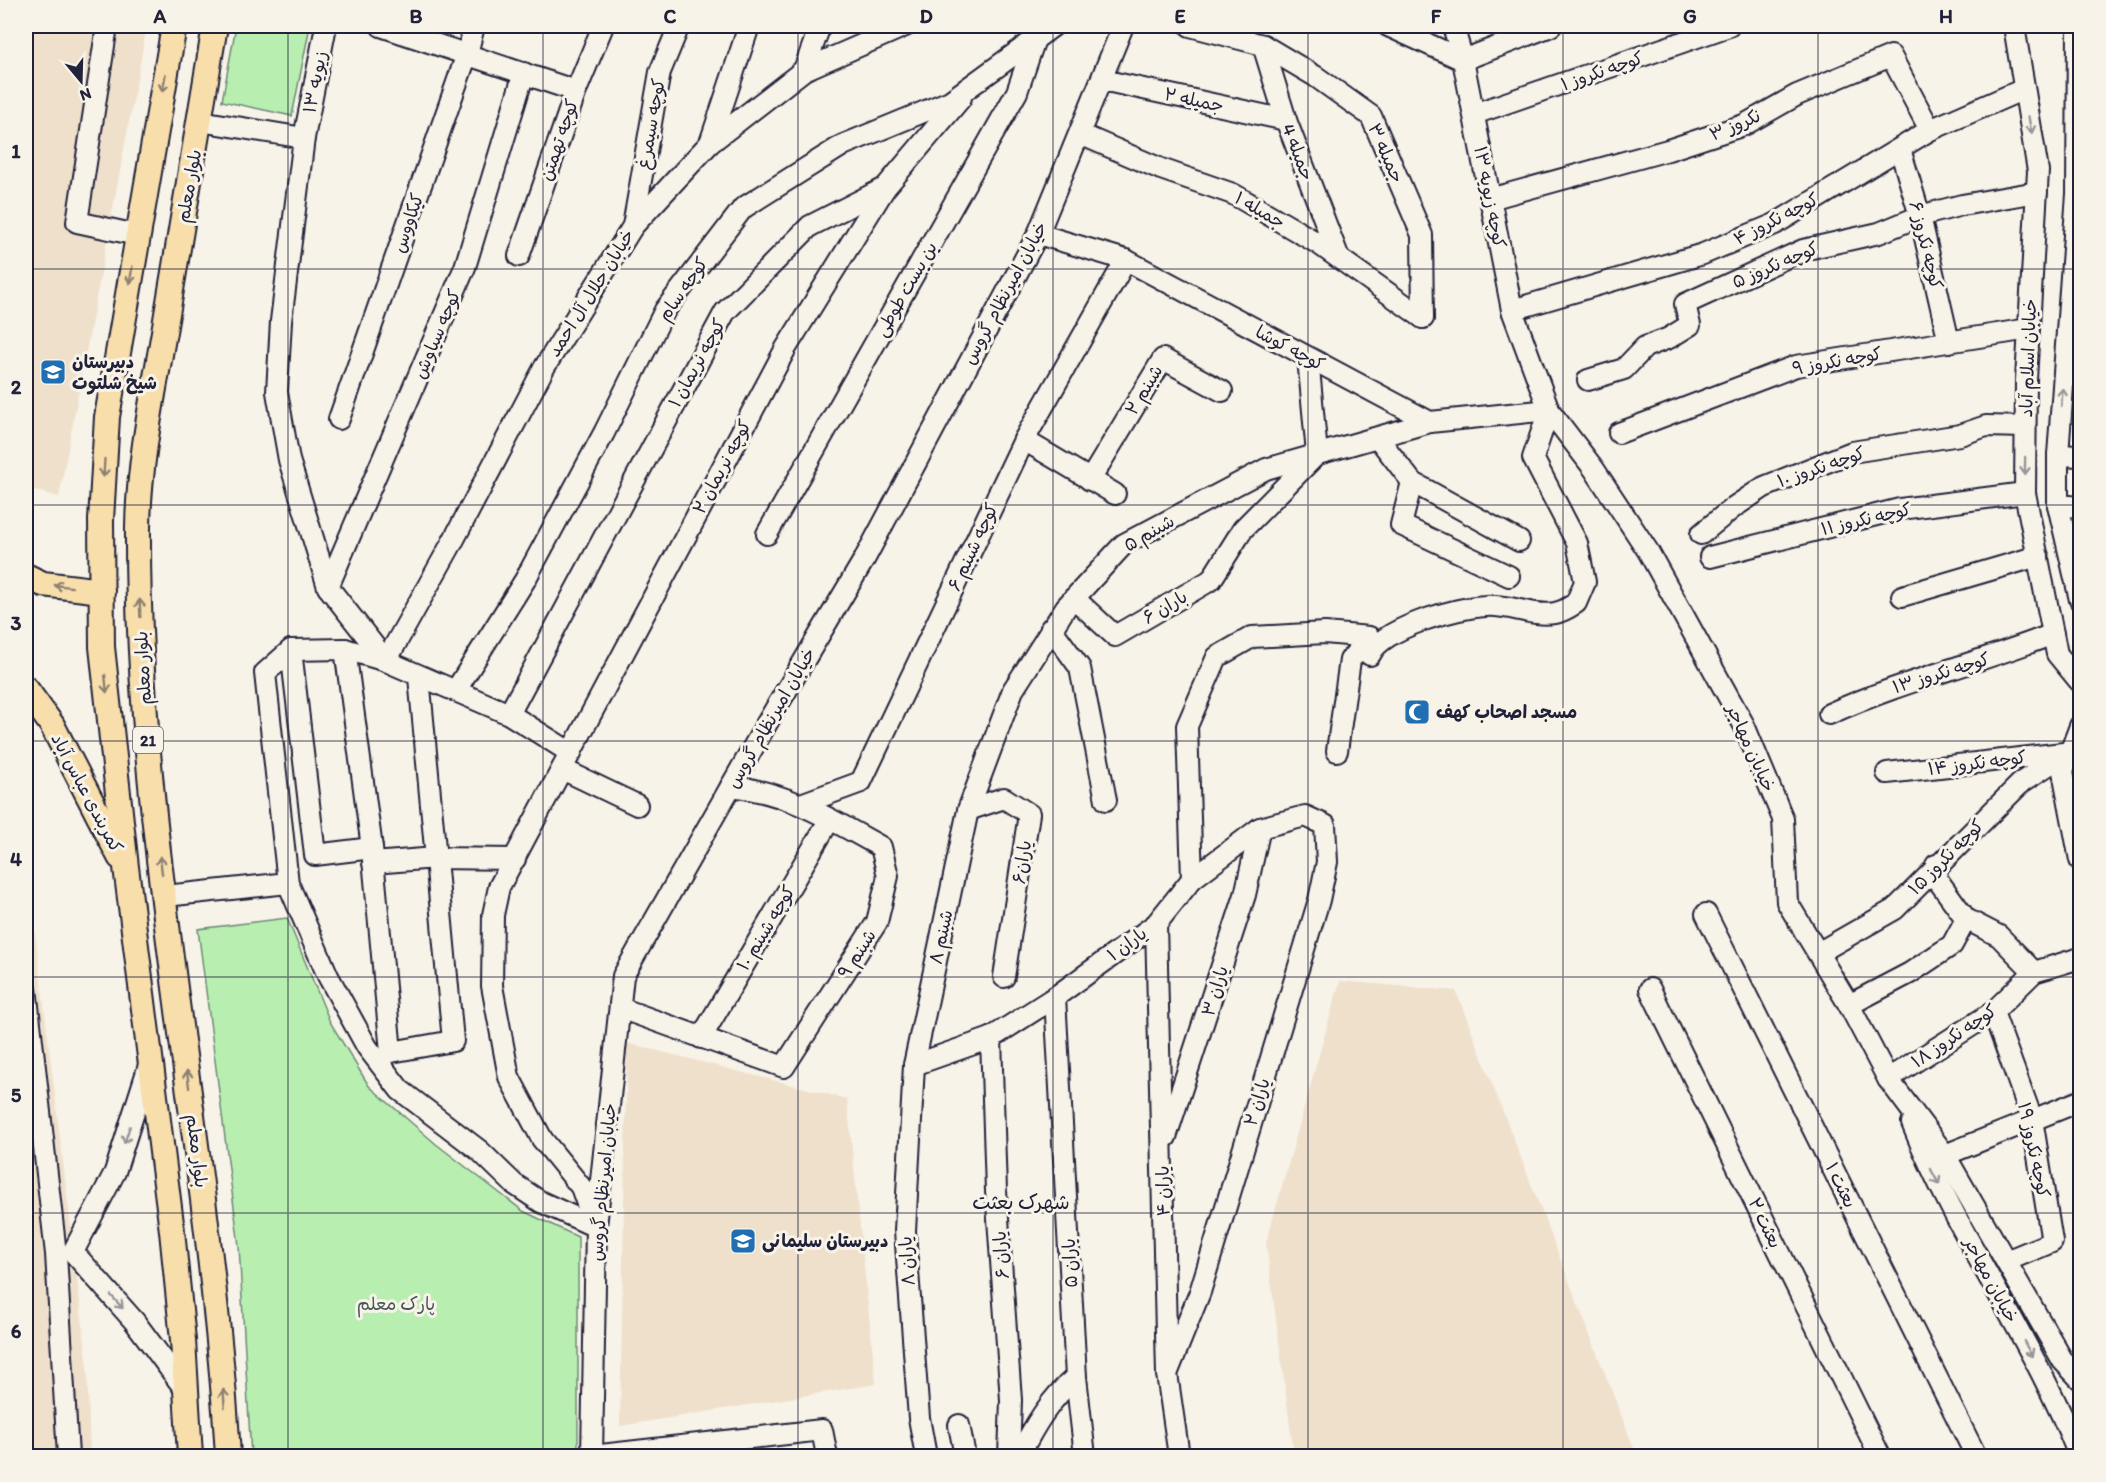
<svg xmlns="http://www.w3.org/2000/svg" width="2106" height="1482" viewBox="0 0 2106 1482" font-family="Itim,'Playpen Sans Arabic',sans-serif">
<style>
.built{fill:#efe0cc}
.green{fill:#b8efb1;stroke:#6d8876;stroke-width:1.5}
.lines{fill:none;stroke-linecap:round;stroke-linejoin:round}
.minor-casing{stroke:#22223b;stroke-width:24}
.major-casing{stroke:#22223b;stroke-width:28}
.minor{stroke:#f7f3e8;stroke-width:20}
.major{stroke:#f8deab;stroke-width:24}
.oneway{stroke:#8d8073}
.oneway2{stroke:#97959a}
.grid{fill:none;stroke:#22223b;stroke-width:1.5;stroke-opacity:0.55}
.labels{text-anchor:middle;dominant-baseline:central;stroke-width:6;stroke-linejoin:round;paint-order:stroke}
.shield{fill:#f7f3e8;stroke:#62616f;stroke-width:1.5}
.shield-label{font-size:16px;font-weight:bold;fill:#22223b}
.street-label{font-size:18px;fill:#22223b;stroke:#f7f3e8}
.poi-label{font-size:18px;font-weight:bold;fill:#22223b;stroke:#f7f3e8;text-anchor:start}
.park-label{font-size:18px;fill:#485558;stroke:#f7f3e8}
.neighbourhood-label{font-size:20px;fill:#22223b;stroke:#f7f3e8}
.neatline{fill:none;stroke:#22223b;stroke-width:2}
.grid-label{font-size:20px;text-anchor:middle;font-weight:bold;fill:#22223b}
</style>
<rect width="100%" height="100%" fill="#f7f3e8"/>
<filter id="ink" filterUnits="userSpaceOnUse"><feTurbulence type="fractalNoise" baseFrequency=".0167" numOctaves="2"/><feDisplacementMap in="SourceGraphic" scale="12" xChannelSelector="R" yChannelSelector="G"/><feConvolveMatrix kernelMatrix="1 2 1 2 8 2 1 2 1" color-interpolation-filters="sRGB"/></filter>
<g filter="url(#ink)">
<g class="built">
<polygon points="26,26 147,26 59,497 26,488"/>
<polygon points="26,858 87,1359 90,1456 26,1456"/>
<polygon points="1340,981 1456,991 1637,1456 1294,1456 1266,1243"/>
<polygon points="627,1043 847,1099 876,1384 620,1426"/>
</g>
<g class="green">
<polygon points="236,26 310,26 292,116 222,101"/>
<polygon points="287,918 330,1022 369,1086 436,1144 523,1211 578,1237 578,1456 251,1456 239,1246 198,929"/>
</g>
<g class="lines">
<defs>
<g id="minor">
<polyline points="107,26 77,222 137,235"/>
<polyline points="326,26 304,138 281,321 277,392 289,460 328,587 386,661"/>
<polyline points="381,26 576,91"/>
<polyline points="1190,26 1263,45 1315,76 1371,116 1422,235 1423,318"/>
<polyline points="1388,26 1463,60 1512,310 1549,410 1594,469 1648,551 1744,725 1783,819 1787,902 1849,1005 1888,1079 1945,1155 2063,1361 2080,1379"/>
<polyline points="1453,26 1463,60 1551,26"/>
<polyline points="2014,26 2038,171 2026,380 2025,493 2057,654 2080,682"/>
<polyline points="2078,26 2077,194 2058,455 2058,505 2080,600"/>
<polyline points="1263,45 1286,120 1339,258"/>
<polyline points="804,70 820,26"/>
<polyline points="1102,80 1286,120"/>
<polyline points="1474,114 1729,26"/>
<polyline points="200,121 304,138"/>
<polyline points="1080,134 1161,169 1233,194 1319,244 1423,318"/>
<polyline points="710,143 749,26"/>
<polyline points="1900,149 1920,216 1949,342"/>
<polyline points="1490,199 1668,150 1744,125 1797,95 1891,56 1930,130"/>
<polyline points="633,226 660,72 679,26"/>
<polyline points="1038,234 1126,260 1430,422 1549,410"/>
<polyline points="519,256 576,91 603,26"/>
<polyline points="1512,310 1703,254 1775,224 1930,130 2024,89"/>
<polyline points="1588,380 1624,369 1645,347 1669,338 1690,325 1685,304 1803,250 1879,233 1920,216 1962,205 2037,192"/>
<polyline points="339,419 467,54 474,26"/>
<polyline points="1619,433 1796,366 2029,329"/>
<polyline points="1378,438 1412,482 1519,541"/>
<polyline points="1024,440 1115,494"/>
<polyline points="2058,455 2080,456"/>
<polyline points="1090,480 1163,359 1222,391"/>
<polyline points="1412,482 1401,525 1509,576"/>
<polyline points="2058,505 2080,507"/>
<polyline points="767,534 1017,92 1035,39"/>
<polyline points="1701,534 1734,507 1764,487 1852,452 1960,435 1986,426 2025,427"/>
<polyline points="1710,557 1900,509 2025,493"/>
<polyline points="328,587 465,267 524,73"/>
<polyline points="1902,596 2038,556"/>
<polyline points="1074,598 1115,636 1211,580 1243,529 1317,454 1308,358"/>
<polyline points="1051,628 1080,668 1106,800"/>
<polyline points="345,649 372,848 391,1052 453,1041 419,677"/>
<polyline points="291,650 315,855 372,848"/>
<path d="M1370,655C1381,628 1458,607 1486,606C1509,604 1532,617 1555,613C1562,612 1570,607 1576,603L1585,582L1577,543L1533,458L1549,410"/>
<polyline points="386,661 452,543 544,368 633,226 710,143 804,70 905,26"/>
<polyline points="456,690 525,580 604,433 665,310 743,208 843,145 950,101 1053,26"/>
<polyline points="509,714 725,312 810,226 885,188 961,98"/>
<path d="M1829,714C1902,681 1979,663 2053,634"/>
<polyline points="2080,726 2063,771 2080,860"/>
<polyline points="571,753 509,714 386,661 345,649 291,650 265,673 288,883 328,976 367,1047 400,1090 480,1151 514,1184 541,1202 596,1227"/>
<polyline points="562,769 637,805"/>
<polyline points="1887,773 2063,753"/>
<polyline points="801,804 861,782 1024,440 1126,260"/>
<polyline points="968,810 1004,798 1029,814 1004,977"/>
<polyline points="373,863 436,858 515,859"/>
<polyline points="1936,865 1937,879 1966,919 1999,936 2034,972"/>
<polyline points="1192,879 1187,726 1217,657 1252,637 1325,633 1369,637 1350,660 1337,751"/>
<polyline points="165,896 288,883"/>
<polyline points="1706,914 1976,1456"/>
<polyline points="1156,924 1167,1374 1179,1456"/>
<polyline points="1818,953 1895,909 2022,782 2068,752"/>
<polyline points="26,988 56,1254 68,1456"/>
<polyline points="1650,989 1880,1456"/>
<polyline points="1055,997 1076,1377 1085,1456"/>
<polyline points="1849,1005 1910,973 1952,945 1966,919"/>
<path d="M620,1008L784,1067L877,922L888,876L881,847C830,819 790,793 731,786"/>
<polyline points="1993,1012 2032,1119 2052,1242 2006,1261"/>
<polyline points="701,1038 830,819"/>
<polyline points="991,1038 996,1191 1011,1400 1009,1456"/>
<polyline points="150,1062 115,1172 73,1252 135,1322 187,1392"/>
<polyline points="914,1065 991,1038 1055,997 1156,924 1192,879 1260,828 1305,816 1325,825 1327,862 1319,900 1200,1292 1167,1374"/>
<polyline points="1888,1079 1993,1012 2034,972 2080,958"/>
<path d="M1912,1123C1958,1239 2034,1340 2079,1456"/>
<polyline points="1166,1137 1245,895 1260,828"/>
<polyline points="1945,1155 2080,1101"/>
<polyline points="594,1223 581,1187 542,1139 509,1077 492,986 493,915 499,887 786,348 885,188"/>
<polyline points="959,1425 965,1456"/>
<polyline points="592,1456 596,1227 623,976 767,723 865,558 1038,234 1123,26"/>
<polyline points="592,1456 822,1430 827,1456"/>
<polyline points="926,1456 919,1418 905,1231 914,1065 968,810 1013,690 1066,607 1124,544 1266,469 1430,422"/>
<path d="M1019,1456C1034,1426 1050,1399 1076,1377"/>
</g>
<g id="major">
<polyline points="174,26 107,417 101,520 102,647 126,867 172,1231 183,1340 190,1456"/>
<path d="M215,26C199,126 182,226 165,326C154,391 139,460 138,527C136,839 210,1146 228,1456"/>
<polyline points="26,576 43,584 102,591"/>
<polyline points="26,689 52,725 120,857"/>
</g>
</defs>
<use href="#minor" class="minor-casing"/>
<use href="#major" class="major-casing"/>
<use href="#minor" class="minor"/>
<use href="#major" class="major"/>
</g>
<defs><path id="oneway-shaft" d="M-6 0H5M1.5-3L5.5 0L1.5 3" fill="none" stroke-width="1.6" stroke-linecap="round" stroke-linejoin="round" transform="scale(1.5)"/></defs>
<g class="oneway">
<use href="#oneway-shaft" transform="translate(164 83) rotate(100)"/>
<use href="#oneway-shaft" transform="translate(131 275) rotate(99)"/>
<use href="#oneway-shaft" transform="translate(104 468) rotate(93)"/>
<use href="#oneway-shaft" transform="translate(63 586) rotate(-173)"/>
<use href="#oneway-shaft" transform="translate(140 608) rotate(-92)"/>
<use href="#oneway-shaft" transform="translate(106 684) rotate(84)"/>
<use href="#oneway-shaft" transform="translate(161 865) rotate(-97)"/>
<use href="#oneway-shaft" transform="translate(188 1079) rotate(-97)"/>
<use href="#oneway-shaft" transform="translate(224 1398) rotate(-94)"/>
</g>
<g class="oneway2">
<use href="#oneway-shaft" transform="translate(2030 125) rotate(80)"/>
<use href="#oneway-shaft" transform="translate(2062 397) rotate(-86)"/>
<use href="#oneway-shaft" transform="translate(2025 466) rotate(91)"/>
<use href="#oneway-shaft" transform="translate(127 1135) rotate(108)"/>
<use href="#oneway-shaft" transform="translate(1935 1177) rotate(62)"/>
<use href="#oneway-shaft" transform="translate(117 1302) rotate(48)"/>
<use href="#oneway-shaft" transform="translate(2028 1349) rotate(62)"/>
</g>
</g>
<path class="grid" d="M288,26V1456M543,26V1456M798,26V1456M1053,26V1456M1308,26V1456M1563,26V1456M1818,26V1456M26,269H2080M26,505H2080M26,741H2080M26,977H2080M26,1213H2080"/>
<defs>
<symbol id="school-square" viewBox="-11 -11 22 22"><rect x="-9" y="-9" width="18" height="18" rx="4" fill="#1f6fb2" stroke="#f7f3e8"/><path d="M0-5L7-2L0 1L-7-2ZM-4 1L0 2.5L4 1V4Q0 6-4 4Z" fill="#fff"/></symbol>
<symbol id="mosque-square" viewBox="-11 -11 22 22"><rect x="-9" y="-9" width="18" height="18" rx="4" fill="#1f6fb2" stroke="#f7f3e8"/><path d="M3.5-4.9A6 6 0 1 0 3.5 4.9A5 5 0 1 1 3.5-4.9Z" fill="#fff"/></symbol>
</defs>
<g fill-rule="evenodd">
<use href="#school-square" x="38" y="357" width="30" height="30"/>
<use href="#mosque-square" x="1402" y="697" width="30" height="30"/>
<use href="#school-square" x="728" y="1226" width="30" height="30"/>
</g>
<g class="labels">
<rect class="shield" x="133" y="727" width="30" height="26" rx="4.5"/>
<g class="shield-label">
<text x="148" y="740">21</text>
</g>
<g class="street-label">
<text transform="translate(1602 71) rotate(-19)">کوچه نکروز ۱</text>
<text transform="translate(315 82) rotate(-79)">زیویه ۱۳</text>
<text transform="translate(1194 100) rotate(12)">جمیله ۲</text>
<text transform="translate(651 124) rotate(-80)">کوچه سیمرغ</text>
<text transform="translate(1735 125) rotate(-23)">نکروز ۳</text>
<text transform="translate(559 140) rotate(-71)">کوچه تهمتن</text>
<text transform="translate(1298 152) rotate(69)">جمیله 4</text>
<text transform="translate(1386 153) rotate(66)">جمیله ۳</text>
<text transform="translate(189 186) rotate(-80)">بلوار معلم</text>
<text transform="translate(1490 197) rotate(79)">کوچه زیویه ۱۳</text>
<text transform="translate(1260 210) rotate(30)">جمیله ۱</text>
<text transform="translate(1776 219) rotate(-27)">کوچه نکروز ۴</text>
<text transform="translate(408 223) rotate(-71)">کیکاووس</text>
<text transform="translate(1926 245) rotate(76)">کوچه نکروز ۶</text>
<text transform="translate(1775 265) rotate(-23)">کوچه نکروز ۵</text>
<text transform="translate(683 289) rotate(-55)">کوچه سام</text>
<text transform="translate(906 289) rotate(-60)">بن بست طوطی</text>
<text transform="translate(591 293) rotate(-58)">خیابان جلال آل احمد</text>
<text transform="translate(1005 293) rotate(-62)">خیابان امیرنظام گروس</text>
<text transform="translate(437 334) rotate(-67)">کوچه سیاوش</text>
<text transform="translate(1290 348) rotate(28)">کوچه کوشا</text>
<text transform="translate(2028 358) rotate(-88)">خیابان اسلام آباد</text>
<text transform="translate(1837 361) rotate(-10)">کوچه نکروز ۹</text>
<text transform="translate(697 363) rotate(-61)">کوچه نریمان ۱</text>
<text transform="translate(1144 390) rotate(-59)">شبنم ۲</text>
<text transform="translate(722 467) rotate(-62)">کوچه نریمان ۲</text>
<text transform="translate(1821 467) rotate(-19)">کوچه نکروز ۱۰</text>
<text transform="translate(1866 519) rotate(-13)">کوچه نکروز ۱۱</text>
<text transform="translate(1149 533) rotate(-30)">شبنم ۵</text>
<text transform="translate(973 547) rotate(-65)">کوچه شبنم ۶</text>
<text transform="translate(1165 607) rotate(-30)">باران ۶</text>
<text transform="translate(143 668) rotate(-93)">بلوار معلم</text>
<text transform="translate(1941 673) rotate(-17)">کوچه نکروز ۱۳</text>
<text transform="translate(771 718) rotate(-60)">خیابان امیرنظام گروس</text>
<text transform="translate(1751 748) rotate(66)">خیابان مهاجر</text>
<text transform="translate(1977 763) rotate(-7)">کوچه نکروز ۱۴</text>
<text transform="translate(87 793) rotate(62)">کمربندی عباس آباد</text>
<text transform="translate(1946 857) rotate(-45)">کوچه نکروز ۱۵</text>
<text transform="translate(1022 862) rotate(-81)">یاران۶</text>
<text transform="translate(766 928) rotate(-59)">کوچه شبنم ۱۰</text>
<text transform="translate(941 937) rotate(-78)">شبنم ۸</text>
<text transform="translate(1127 944) rotate(-36)">یاران ۱</text>
<text transform="translate(857 954) rotate(-57)">شبنم ۹</text>
<text transform="translate(1215 991) rotate(-73)">یاران ۳</text>
<text transform="translate(1954 1036) rotate(-34)">کوچه نکروز ۱۸</text>
<text transform="translate(1257 1102) rotate(-73)">یاران ۲</text>
<text transform="translate(2034 1150) rotate(78)">کوچه نکروز ۱۹</text>
<text transform="translate(197 1151) rotate(83)">بلوار معلم</text>
<text transform="translate(603 1182) rotate(-85)">خیابان امیرنظام گروس</text>
<text transform="translate(1841 1185) rotate(64)">بعثت ۱</text>
<text transform="translate(1163 1191) rotate(-91)">یاران ۴</text>
<text transform="translate(1765 1223) rotate(64)">بعثت ۲</text>
<text transform="translate(1001 1255) rotate(-94)">یاران ۶</text>
<text transform="translate(907 1261) rotate(-94)">یاران ۸</text>
<text transform="translate(1070 1263) rotate(-93)">یاران ۵</text>
<text transform="translate(1991 1280) rotate(62)">خیابان مهاجر</text>
</g>
<g class="poi-label">
<text x="72" y="362">دبیرستان<tspan x="72" dy="21">شیخ شلتوت</tspan></text>
<text x="1436" y="712">مسجد اصحاب کهف</text>
<text x="762" y="1241">دبیرستان سلیمانی</text>
</g>
<g class="park-label">
<text x="396" y="1304">پارک معلم</text>
</g>
<g class="neighbourhood-label">
<text x="1021" y="1202">شهرک بعثت</text>
</g>
</g>
<rect width="2106" height="1482" fill="none" stroke="#f7f3e8" stroke-width="66"/>
<g transform="translate(81 81) rotate(161)" stroke="#f7f3e8" stroke-width="4.5" paint-order="stroke">
<path d="M0-4.5L10 22L0 15L-10 22Z" fill="#22223b"/>
<text y="-9" font-size="16" font-weight="bold" text-anchor="middle" fill="#22223b">N</text>
</g>
<rect x="33" y="33" width="2040" height="1416" class="neatline"/>
<g class="grid-label">
<text x="160" y="23">A</text>
<text x="416" y="23">B</text>
<text x="670" y="23">C</text>
<text x="926" y="23">D</text>
<text x="1180" y="23">E</text>
<text x="1436" y="23">F</text>
<text x="1690" y="23">G</text>
<text x="1946" y="23">H</text>
<text x="16" y="158">1</text>
<text x="16" y="394">2</text>
<text x="16" y="630">3</text>
<text x="16" y="866">4</text>
<text x="16" y="1102">5</text>
<text x="16" y="1338">6</text>
</g>
</svg>
